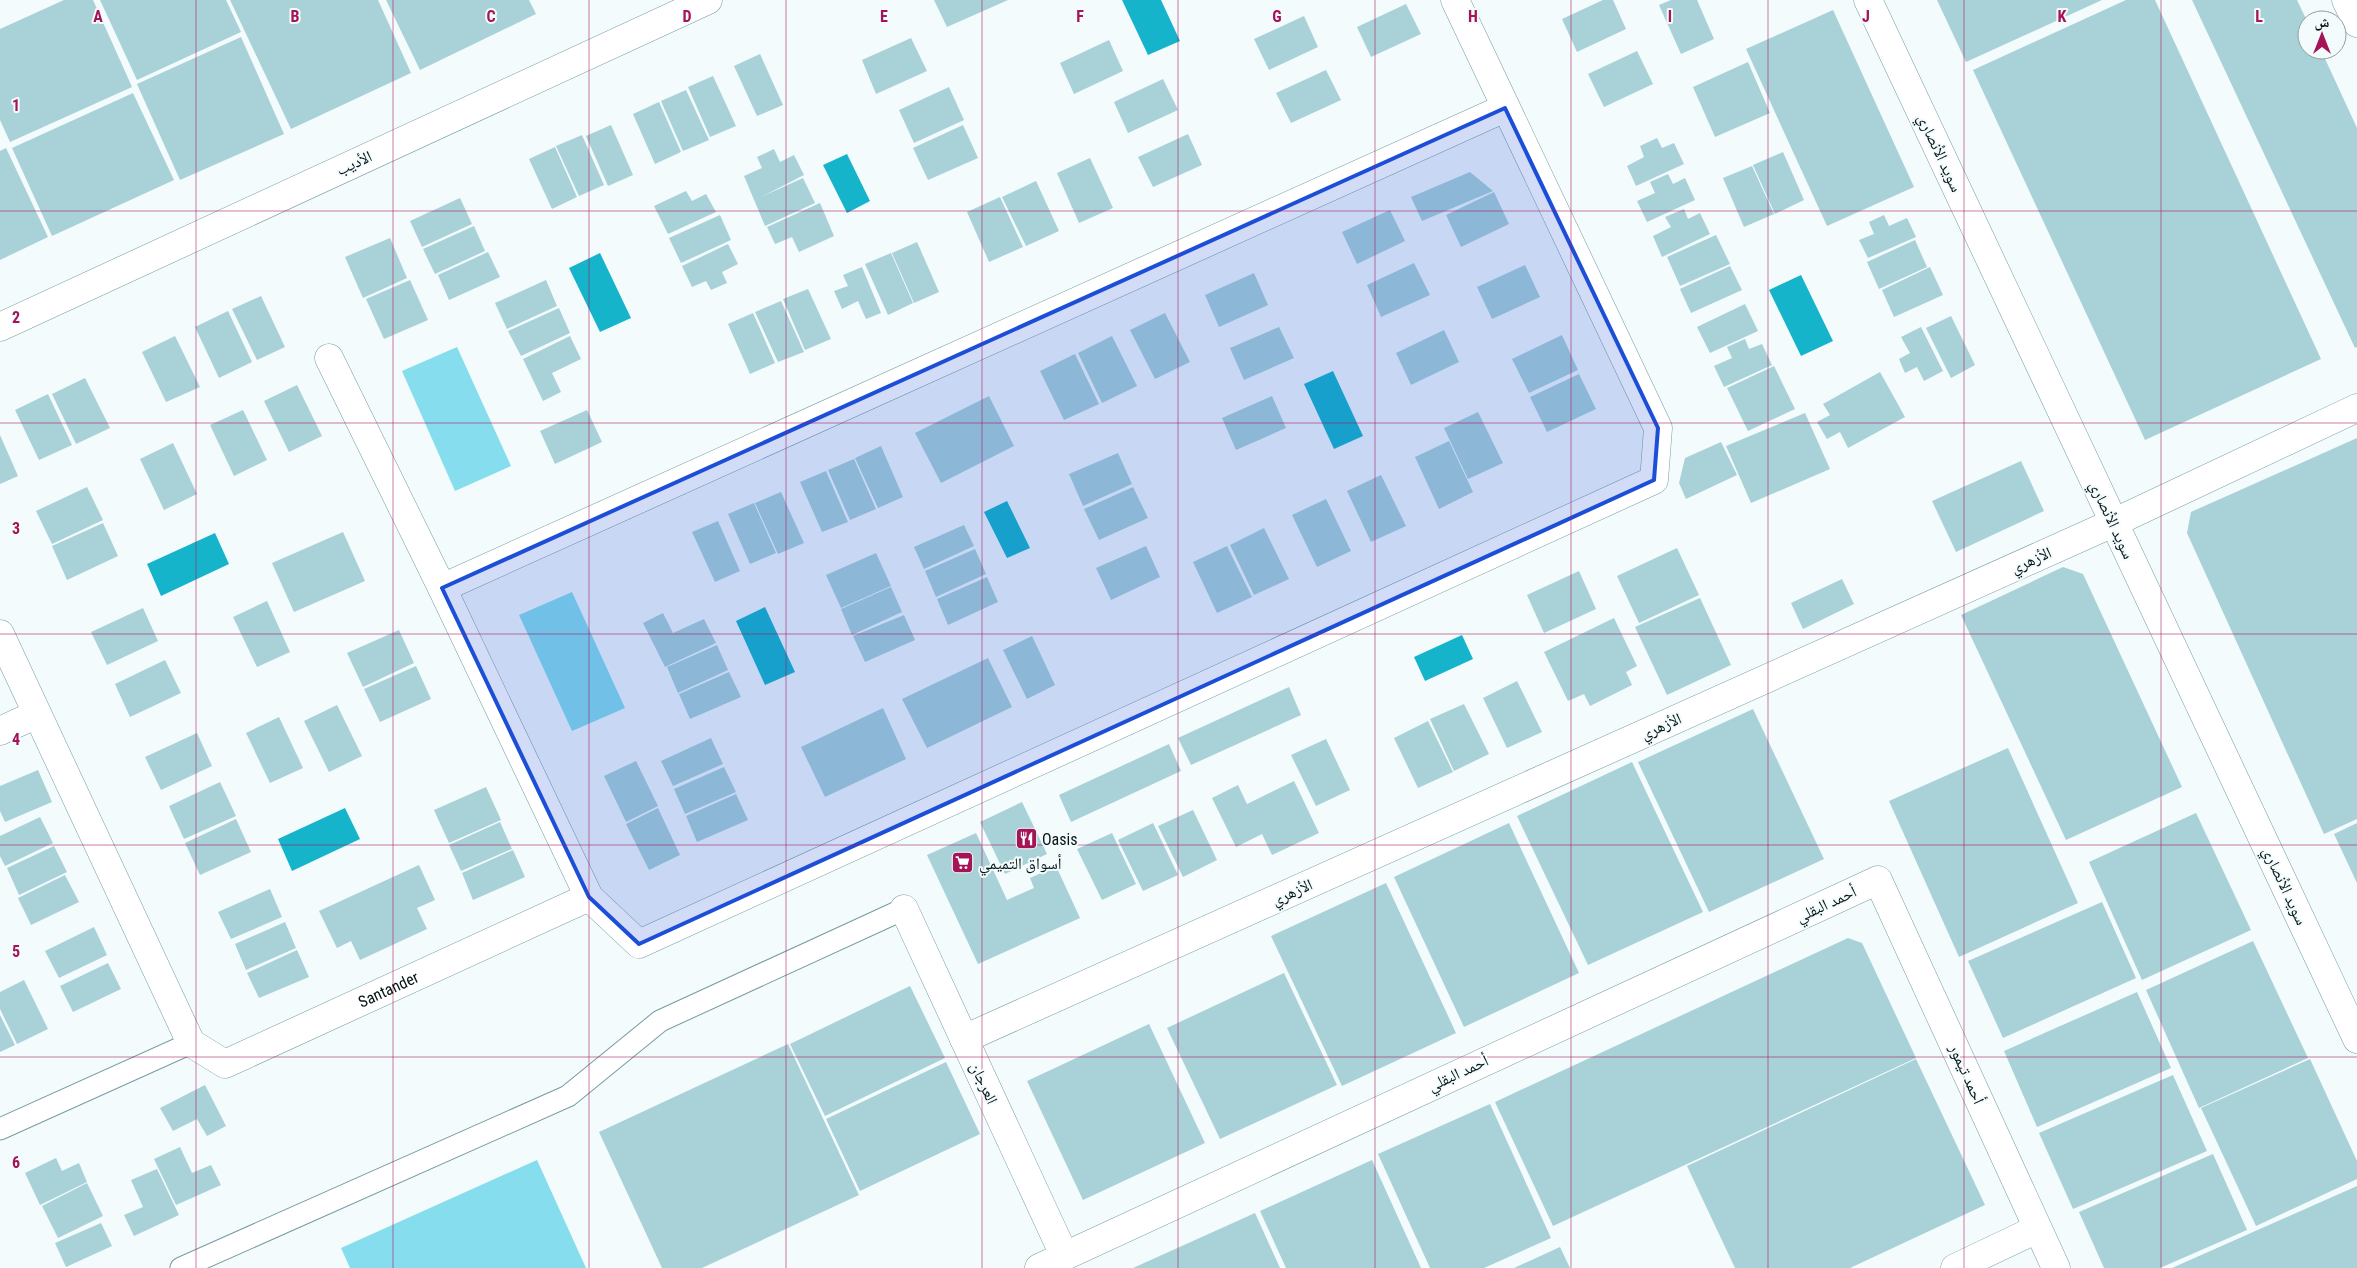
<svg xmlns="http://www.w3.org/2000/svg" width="2357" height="1268" viewBox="0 0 2357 1268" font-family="'Roboto Condensed','Noto Naskh Arabic',sans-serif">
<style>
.green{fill:#85dded}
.water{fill:#16b4ca}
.building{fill:#a9d1d8}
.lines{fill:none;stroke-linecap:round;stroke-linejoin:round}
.service-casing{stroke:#769ca3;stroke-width:23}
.minor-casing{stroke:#769ca3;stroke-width:29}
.tertiary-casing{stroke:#769ca3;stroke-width:29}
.service{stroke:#fff;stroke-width:21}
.minor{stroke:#fff;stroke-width:28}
.tertiary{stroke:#fff;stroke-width:28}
.marked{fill:#1d4ed8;fill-opacity:0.2;stroke:#1d4ed8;stroke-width:4;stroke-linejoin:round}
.grid{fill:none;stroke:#a41457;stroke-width:1;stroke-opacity:0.55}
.labels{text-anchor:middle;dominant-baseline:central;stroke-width:4;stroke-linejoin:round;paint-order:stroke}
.street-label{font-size:16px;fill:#051416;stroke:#f3fbfc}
.poi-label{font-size:16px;fill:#051416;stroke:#f3fbfc;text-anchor:start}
.grid-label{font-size:16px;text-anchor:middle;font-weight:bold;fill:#a41457;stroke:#f3fbfc;stroke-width:4;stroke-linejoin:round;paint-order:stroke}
</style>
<rect width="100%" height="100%" fill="#f3fbfc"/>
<g class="green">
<polygon points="457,347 511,466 455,491 402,371"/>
<polygon points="572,592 625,708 572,731 519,615"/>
<polygon points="537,1160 586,1268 350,1268 341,1248"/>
</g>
<g class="water">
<polygon points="1122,0 1161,0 1180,41 1148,55"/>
<polygon points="847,154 870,201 847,213 823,165"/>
<polygon points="600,253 631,318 600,332 569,268"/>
<polygon points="1801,275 1833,341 1801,356 1769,290"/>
<polygon points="1333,371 1363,436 1334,449 1304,384"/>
<polygon points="1007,501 1030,548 1007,558 984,512"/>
<polygon points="215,533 229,564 161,596 147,564"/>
<polygon points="765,607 795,672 765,685 736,621"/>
<polygon points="1462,635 1473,659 1425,681 1414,657"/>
<polygon points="345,808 360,839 292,871 278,839"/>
</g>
<g class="building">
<polygon points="64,0 93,0 132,87 10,142 0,120 0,29"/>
<polygon points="100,0 226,0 241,32 137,80"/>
<polygon points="230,0 378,0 411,73 291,129"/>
<polygon points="386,0 529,0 536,14 420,70"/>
<polygon points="934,0 1008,0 947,27"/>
<polygon points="1603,0 1613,0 1626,29 1577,52 1562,19"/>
<polygon points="1671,0 1697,0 1714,39 1681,54 1659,5"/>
<polygon points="1937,0 2102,0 1966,62"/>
<polygon points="2126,0 2155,0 2321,359 2145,440 1973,70"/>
<polygon points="2192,0 2297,0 2307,21 2307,50 2321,50 2357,128 2357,347 2355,348"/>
<polygon points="1406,4 1421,34 1371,57 1357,27"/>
<polygon points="1833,10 1914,187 1827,226 1746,49"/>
<polygon points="1304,16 1318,47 1269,70 1254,39"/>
<polygon points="241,37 284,134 180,180 137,84"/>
<polygon points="911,38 927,71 876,94 862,60"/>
<polygon points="1109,40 1123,71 1074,94 1060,63"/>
<polygon points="1637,51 1653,84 1604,107 1588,74"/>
<polygon points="760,54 783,105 757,116 734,66"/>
<polygon points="1748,62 1770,113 1715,137 1693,87"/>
<polygon points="1326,70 1341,100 1291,123 1276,93"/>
<polygon points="713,76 736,126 710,137 688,87"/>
<polygon points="1163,79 1178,110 1128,133 1114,102"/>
<polygon points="949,87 964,120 914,143 899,110"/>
<polygon points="686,90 709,140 683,151 661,101"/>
<polygon points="133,93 174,180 52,236 12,148"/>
<polygon points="659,102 681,152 655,164 633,114"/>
<polygon points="611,125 633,175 608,186 586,136"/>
<polygon points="963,125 978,158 928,180 913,148"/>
<polygon points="1188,134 1202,165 1153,187 1138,157"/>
<polygon points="582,135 604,185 579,196 556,146"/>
<polygon points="1657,138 1662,148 1674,143 1684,164 1636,186 1627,166 1644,157 1640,146"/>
<polygon points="555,147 577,197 552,209 529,159"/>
<polygon points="6,148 48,237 0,260 0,151"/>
<polygon points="774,149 780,162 794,155 804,175 761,197 803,178 815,203 765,226 744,176 762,168 757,157"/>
<polygon points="1783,152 1804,200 1775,214 1753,165"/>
<polygon points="1090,158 1113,208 1079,223 1057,173"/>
<polygon points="1752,166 1774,214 1744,227 1723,178"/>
<polygon points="1470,172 1493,191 1422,221 1411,197"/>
<polygon points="1668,174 1673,184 1685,178 1695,200 1647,222 1637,201 1655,193 1650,182"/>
<polygon points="1036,181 1059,231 1026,246 1002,197"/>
<polygon points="686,191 692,201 706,194 716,212 668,234 654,206"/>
<polygon points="1494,192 1509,224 1461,247 1446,215"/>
<polygon points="1000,197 1023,247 989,262 967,212"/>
<polygon points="460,198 472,224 422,247 410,221"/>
<polygon points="820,203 834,236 799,252 792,237 775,244 767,227"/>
<polygon points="1684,209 1688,219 1700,213 1710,234 1662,257 1653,236 1671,227 1665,217"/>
<polygon points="1390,210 1405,241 1357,264 1342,232"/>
<polygon points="720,215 731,240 681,263 669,238"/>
<polygon points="1884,215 1889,226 1907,218 1916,237 1868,258 1859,240 1874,234 1869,222"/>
<polygon points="474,226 485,251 435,274 423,249"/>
<polygon points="1716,235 1730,264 1680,286 1667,257"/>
<polygon points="390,238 407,278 363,298 345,257"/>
<polygon points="1915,240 1927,267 1879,289 1867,262"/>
<polygon points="917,242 939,292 914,303 892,253"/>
<polygon points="728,244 738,264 722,272 727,283 711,290 706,281 692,287 682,266"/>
<polygon points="488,252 500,277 449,300 438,275"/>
<polygon points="891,253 913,303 888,315 865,264"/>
<polygon points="1414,263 1430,295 1381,317 1367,285"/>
<polygon points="1525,265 1540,297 1492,319 1477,287"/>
<polygon points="1730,266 1742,290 1691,313 1680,289"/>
<polygon points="862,267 881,313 866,319 858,301 842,309 834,291 848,286 843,275"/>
<polygon points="1930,267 1943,295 1894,317 1882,290"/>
<polygon points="1254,273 1268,305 1219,327 1205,295"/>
<polygon points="410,280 428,320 384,339 366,299"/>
<polygon points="546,280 557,306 507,329 495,303"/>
<polygon points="808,289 831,339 805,350 783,299"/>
<polygon points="261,296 285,347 257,360 232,309"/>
<polygon points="781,301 804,352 778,362 755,312"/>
<polygon points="1745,304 1758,331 1710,353 1697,327"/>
<polygon points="559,308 570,333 521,356 508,331"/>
<polygon points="228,311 252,362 219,378 195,327"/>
<polygon points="753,313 775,363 750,374 728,324"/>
<polygon points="1165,313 1190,362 1155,379 1130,330"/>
<polygon points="1951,316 1975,365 1951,378 1926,328"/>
<polygon points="1279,327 1294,358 1244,380 1230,348"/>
<polygon points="1921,327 1943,371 1924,381 1917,367 1905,373 1899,359 1910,353 1901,337"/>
<polygon points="1444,330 1459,362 1411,385 1396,353"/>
<polygon points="1562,335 1578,370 1529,393 1512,359"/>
<polygon points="175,336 200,387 166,402 142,352"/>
<polygon points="570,336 581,359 552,373 561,392 543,401 523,359"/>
<polygon points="1112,336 1137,386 1102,403 1078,353"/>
<polygon points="1745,339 1749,349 1762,344 1772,365 1724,387 1714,366 1732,358 1727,347"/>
<polygon points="1075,354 1099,404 1064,420 1040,371"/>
<polygon points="1774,366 1795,409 1748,431 1727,388"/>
<polygon points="1880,372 1905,417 1848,448 1840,432 1827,439 1817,422 1830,415 1823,404"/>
<polygon points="1579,374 1596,409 1547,432 1530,397"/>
<polygon points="85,378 110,428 76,444 52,394"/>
<polygon points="297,385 322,436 289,452 264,401"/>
<polygon points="48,394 72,445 39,460 15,410"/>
<polygon points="989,396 1014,446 941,483 915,433"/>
<polygon points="1272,396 1286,428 1236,450 1222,418"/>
<polygon points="243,410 267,460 234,476 210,425"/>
<polygon points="587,410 602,442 555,464 540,431"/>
<polygon points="1478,412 1503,463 1468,479 1444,428"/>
<polygon points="1805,413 1830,469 1751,503 1726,446"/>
<polygon points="0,435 18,476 0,484"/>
<polygon points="2357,438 2357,819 2324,834 2187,533 2191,512"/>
<polygon points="1449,441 1473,492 1439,509 1415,457"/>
<polygon points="1721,442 1737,475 1686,499 1679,483 1685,458"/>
<polygon points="173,443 197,494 164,510 140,459"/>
<polygon points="881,446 903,497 878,508 855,458"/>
<polygon points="1118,453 1132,484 1083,506 1069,474"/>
<polygon points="854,459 876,509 850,520 828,470"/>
<polygon points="2021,461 2044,511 1956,552 1932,501"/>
<polygon points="826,471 848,522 822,532 800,482"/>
<polygon points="1381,475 1406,526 1371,542 1347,491"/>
<polygon points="87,487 103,520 52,544 36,511"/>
<polygon points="1133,487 1148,518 1099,540 1084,509"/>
<polygon points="781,492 804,543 778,554 755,503"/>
<polygon points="1326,499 1351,551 1317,567 1292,515"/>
<polygon points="754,503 776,553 750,564 728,514"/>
<polygon points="718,521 740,571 715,582 692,532"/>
<polygon points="103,523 118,556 67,580 52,546"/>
<polygon points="964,525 974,546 924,569 914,547"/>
<polygon points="1264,528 1289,579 1254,595 1230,545"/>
<polygon points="343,532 365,581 294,612 272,563"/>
<polygon points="1146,546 1160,577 1111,600 1096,568"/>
<polygon points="1227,546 1252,597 1217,613 1193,562"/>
<polygon points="1677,548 1699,595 1639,623 1617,576"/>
<polygon points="975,549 986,574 936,597 925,571"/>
<polygon points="876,553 891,586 841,608 826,575"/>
<polygon points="2063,567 2083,574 2182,787 2066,840 1961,615"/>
<polygon points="1579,571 1596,609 1544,633 1527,595"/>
<polygon points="987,577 998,602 948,625 937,599"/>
<polygon points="1842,579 1854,604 1803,629 1791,603"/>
<polygon points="891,587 902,612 852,635 841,609"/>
<polygon points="1700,598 1731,665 1667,695 1635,627"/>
<polygon points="267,601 290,652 257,667 233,617"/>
<polygon points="143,608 158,641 107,665 91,632"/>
<polygon points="663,613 673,633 704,619 716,643 665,667 643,623"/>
<polygon points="904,615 915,640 865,662 853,636"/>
<polygon points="1614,618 1637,666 1626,672 1632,685 1590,706 1584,694 1568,701 1544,652"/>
<polygon points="399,630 414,663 363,687 347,653"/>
<polygon points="1032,636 1055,685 1027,699 1003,650"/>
<polygon points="717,645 728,670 678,693 667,667"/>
<polygon points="988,658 1012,707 927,748 902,699"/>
<polygon points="165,660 181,693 130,717 115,684"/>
<polygon points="416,666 431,699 380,722 364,689"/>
<polygon points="729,672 741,697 690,719 679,694"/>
<polygon points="1517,681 1542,732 1507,748 1483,698"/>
<polygon points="1289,687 1301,715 1191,765 1178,738"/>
<polygon points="1464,704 1489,754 1454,771 1430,719"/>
<polygon points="337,705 362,756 329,772 304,721"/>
<polygon points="883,708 906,759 825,797 801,747"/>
<polygon points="1753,709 1824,859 1709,912 1638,762"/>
<polygon points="279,717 303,768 270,783 246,733"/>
<polygon points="1428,721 1453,772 1418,788 1394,738"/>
<polygon points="197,733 212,766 161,790 145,757"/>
<polygon points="711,738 723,764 673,786 661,761"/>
<polygon points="1326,739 1350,790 1316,806 1291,755"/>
<polygon points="1169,744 1181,771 1071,822 1059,795"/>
<polygon points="2008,748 2078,903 1959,957 1889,801"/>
<polygon points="636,761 658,806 626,822 604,776"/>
<polygon points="1632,762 1703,912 1588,965 1517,816"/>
<polygon points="724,767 736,792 685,814 674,789"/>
<polygon points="38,770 52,802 5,822 0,811 0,786"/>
<polygon points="1294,781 1319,833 1272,855 1262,834 1236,847 1212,798 1238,785 1247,804"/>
<polygon points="220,782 236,816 184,839 169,806"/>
<polygon points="486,787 501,820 449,843 434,810"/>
<polygon points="736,794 748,820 697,842 686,816"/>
<polygon points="1022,802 1047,854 1005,874 980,822"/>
<polygon points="658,808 680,855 649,870 626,824"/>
<polygon points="1193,810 1217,860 1183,877 1158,826"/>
<polygon points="2196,813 2251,930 2142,980 2089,862"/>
<polygon points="40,817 53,843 5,866 0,856 0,836"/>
<polygon points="236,819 251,852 200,875 185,843"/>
<polygon points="500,822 512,849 461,871 449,845"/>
<polygon points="1153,823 1178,875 1143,891 1118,840"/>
<polygon points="1509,823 1579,973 1464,1027 1394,877"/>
<polygon points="2357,823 2357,883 2334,834"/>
<polygon points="976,833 1007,900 1034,888 1030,878 1056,866 1080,918 978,964 927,855"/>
<polygon points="1112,833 1136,884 1102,900 1077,849"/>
<polygon points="54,846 67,872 19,895 7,868"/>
<polygon points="513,850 525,877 473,900 462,873"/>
<polygon points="419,865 435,900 417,908 427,929 360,960 351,941 337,948 319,911"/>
<polygon points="65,875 79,902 31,925 18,898"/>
<polygon points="1386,883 1456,1033 1342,1086 1271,936"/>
<polygon points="270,889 282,917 231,939 218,912"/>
<polygon points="2102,902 2136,978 2003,1038 1968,961"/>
<polygon points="285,922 296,948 246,970 235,944"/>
<polygon points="94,927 107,955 59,978 45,951"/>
<polygon points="1848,938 1862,943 1916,1058 1553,1226 1495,1102"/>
<polygon points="2253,941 2308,1058 2199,1108 2146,990"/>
<polygon points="297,950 309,977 259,998 247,973"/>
<polygon points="108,963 121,989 73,1012 60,986"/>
<polygon points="1284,973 1337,1085 1220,1139 1167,1028"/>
<polygon points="24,980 48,1029 17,1044 0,1009 0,992"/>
<polygon points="910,986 945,1058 825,1116 790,1044"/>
<polygon points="2137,992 2171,1068 2037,1127 2004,1051"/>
<polygon points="0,1015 15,1045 0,1052"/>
<polygon points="1149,1024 1205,1143 1083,1200 1027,1081"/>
<polygon points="788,1044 859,1195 702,1268 662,1268 599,1132"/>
<polygon points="1916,1059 1985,1205 1850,1268 1735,1268 1687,1166"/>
<polygon points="2310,1059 2357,1161 2357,1179 2256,1226 2201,1108"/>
<polygon points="946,1062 980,1134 860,1191 826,1119"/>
<polygon points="2173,1075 2207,1151 2073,1209 2039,1133"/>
<polygon points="205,1085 226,1126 207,1136 197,1119 173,1131 160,1108"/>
<polygon points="1490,1104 1551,1238 1484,1268 1430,1268 1378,1154"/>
<polygon points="180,1147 192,1173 211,1165 221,1185 176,1205 154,1159"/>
<polygon points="2213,1154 2247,1230 2160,1268 2104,1268 2079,1212"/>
<polygon points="56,1158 62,1171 79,1163 87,1182 40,1205 25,1173"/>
<polygon points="1372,1160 1421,1268 1286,1268 1260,1211"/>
<polygon points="157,1169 179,1215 134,1236 124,1215 143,1207 131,1180"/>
<polygon points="87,1183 103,1216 58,1238 42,1206"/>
<polygon points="2357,1186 2357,1268 2172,1268"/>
<polygon points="1255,1213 1280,1268 1133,1268"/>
<polygon points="101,1223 112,1246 66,1267 55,1243"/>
<polygon points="1560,1247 1570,1268 1514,1268"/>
</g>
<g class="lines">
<defs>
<g id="service">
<polyline points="0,1129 191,1043"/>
<polyline points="181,1268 568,1096 660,1021 904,909"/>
</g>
<g id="minor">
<polyline points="1868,0 2357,1039"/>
<polyline points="0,327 708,0"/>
<polyline points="329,358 442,588 589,897 639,944 1654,480 1658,428 1455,0"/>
<polyline points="442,588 1505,108"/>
<path id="s1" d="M0,634L191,1043L225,1064L589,897"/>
<polyline points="0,731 37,714"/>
<polyline points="904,909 1064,1255"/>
<polyline points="964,1039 2113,523 2357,408"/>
<polyline points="1039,1268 1878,880 2056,1268"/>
<polyline points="1955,1268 2037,1229"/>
</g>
<polyline id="tertiary" points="2346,0 2357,23"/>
</defs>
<use href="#service" class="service-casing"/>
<use href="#minor" class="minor-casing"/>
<use href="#tertiary" class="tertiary-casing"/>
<use href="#service" class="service"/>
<use href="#minor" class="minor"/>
<use href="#tertiary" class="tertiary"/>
</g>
<path class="marked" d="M1505,108L1658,428L1654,480L639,944L589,897L442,588Z"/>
<path class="grid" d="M196,0V1268M393,0V1268M589,0V1268M786,0V1268M982,0V1268M1178,0V1268M1375,0V1268M1571,0V1268M1768,0V1268M1964,0V1268M2161,0V1268M0,211H2357M0,423H2357M0,634H2357M0,845H2357M0,1057H2357"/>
<defs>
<symbol id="restaurant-square" viewBox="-11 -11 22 22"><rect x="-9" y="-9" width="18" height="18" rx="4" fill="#a41457" stroke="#f3fbfc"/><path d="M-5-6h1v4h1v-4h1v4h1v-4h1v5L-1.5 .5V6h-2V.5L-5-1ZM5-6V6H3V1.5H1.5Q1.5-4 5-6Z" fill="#fff"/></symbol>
<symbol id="supermarket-square" viewBox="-11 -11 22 22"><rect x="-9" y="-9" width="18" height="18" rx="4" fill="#a41457" stroke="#f3fbfc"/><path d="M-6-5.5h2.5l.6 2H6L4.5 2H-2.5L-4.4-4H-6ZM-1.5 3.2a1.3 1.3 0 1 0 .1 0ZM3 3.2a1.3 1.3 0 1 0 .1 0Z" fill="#fff"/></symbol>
</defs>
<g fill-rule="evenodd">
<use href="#restaurant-square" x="1014" y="826" width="25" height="25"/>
<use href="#supermarket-square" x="950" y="850" width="25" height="25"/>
</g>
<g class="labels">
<g class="street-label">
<text transform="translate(1940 153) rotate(65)">سويد الأنصاري</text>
<text transform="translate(354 163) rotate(-25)">الأديب</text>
<text transform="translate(2112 520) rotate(65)">سويد الأنصاري</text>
<text transform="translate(2031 560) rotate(-24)">الأزهري</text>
<text transform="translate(1661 726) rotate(-24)">الأزهري</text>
<text transform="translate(2285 886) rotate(65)">سويد الأنصاري</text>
<text transform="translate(1292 892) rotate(-24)">الأزهري</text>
<text transform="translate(1826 904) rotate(-25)">أحمد البقلي</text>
<text stroke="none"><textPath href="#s1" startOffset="671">Santander</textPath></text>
<text transform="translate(1458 1073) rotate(-25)">أحمد البقلي</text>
<text transform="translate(1967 1074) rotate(66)">أحمد تيمور</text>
<text transform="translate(984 1083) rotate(65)">العرجان</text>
</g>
<g class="poi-label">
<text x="1042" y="839">Oasis</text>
<text x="979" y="863">أسواق التميمي</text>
</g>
</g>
<g class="grid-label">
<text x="98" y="22">A</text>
<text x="295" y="22">B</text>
<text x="491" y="22">C</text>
<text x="687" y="22">D</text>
<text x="884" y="22">E</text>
<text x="1080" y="22">F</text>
<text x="1277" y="22">G</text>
<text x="1473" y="22">H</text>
<text x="1670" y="22">I</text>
<text x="1866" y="22">J</text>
<text x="2062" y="22">K</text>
<text x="2259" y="22">L</text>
<text x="16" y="111">1</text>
<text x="16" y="323">2</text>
<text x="16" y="534">3</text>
<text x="16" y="745">4</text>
<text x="16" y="957">5</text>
<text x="16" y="1168">6</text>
</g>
<g transform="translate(2322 35)"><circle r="24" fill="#f3fbfc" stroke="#949fa0"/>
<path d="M0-4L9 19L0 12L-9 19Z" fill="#a41457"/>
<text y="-8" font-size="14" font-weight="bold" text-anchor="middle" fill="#051416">ش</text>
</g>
</svg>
